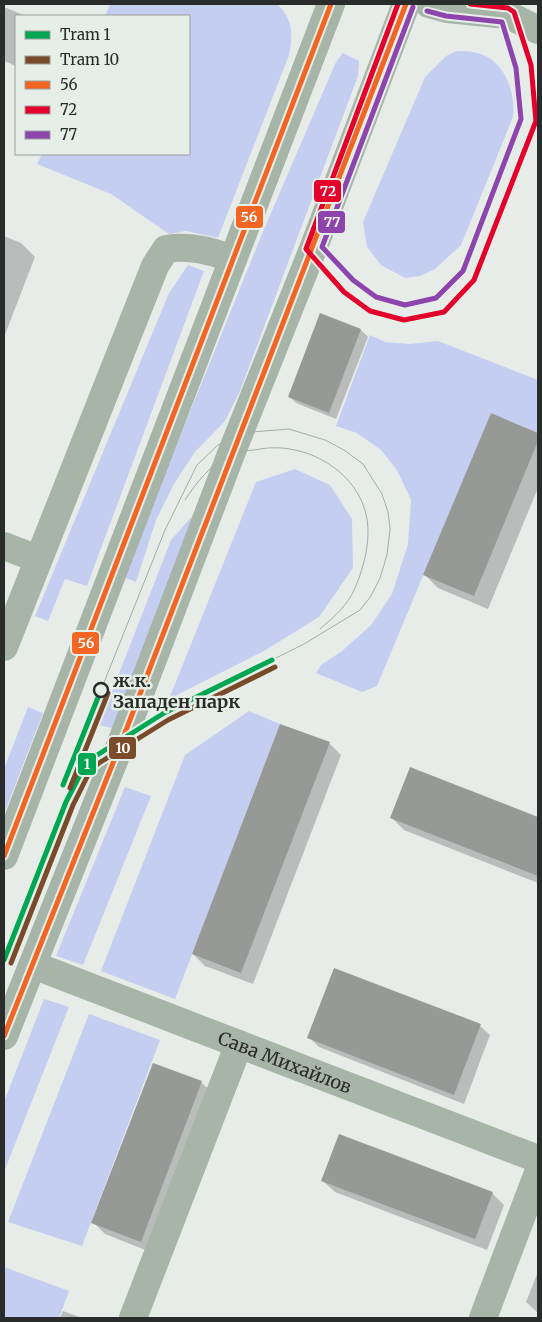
<svg xmlns="http://www.w3.org/2000/svg" width="542" height="1322" viewBox="0 0 542 1322" font-family="Merriweather,serif">
<style>
.green{fill:#c4cef0}
.shadow{fill:#0003}
.building{fill:#969996}
.lines{fill:none;stroke-linecap:round;stroke-linejoin:round}
.minor{stroke:#a7b4a8;stroke-width:28}
.tram{stroke:#a4ada7;stroke-width:1}
.bus-1-casing{stroke:#e6eee8;stroke-width:9}
.bus-2-casing{stroke:#e6eee8;stroke-width:9}
.bus-3-casing{stroke:#e6eee8;stroke-width:9}
.bus-1{stroke:#f26522;stroke-width:5}
.bus-2{stroke:#e4002b;stroke-width:5}
.bus-3{stroke:#8e44ad;stroke-width:5}
.tram-1-casing{stroke:#e6eee8;stroke-width:9}
.tram-2-casing{stroke:#e6eee8;stroke-width:9}
.tram-1{stroke:#00a651;stroke-width:5}
.tram-2{stroke:#7a4b2a;stroke-width:5}
.stop-dot{fill:#e6eee8;stroke:#292c2a;stroke-width:2.5}
.labels{text-anchor:middle;dominant-baseline:central;stroke-width:5;stroke-linejoin:round;paint-order:stroke}
.stop-label{font-size:18px;font-weight:bold;fill:#292c2a;stroke:#e6eee8;text-anchor:start}
.street-label{font-size:18px;fill:#292c2a;stroke:#e6eee8}
.line-badge{stroke:#e6eee8;stroke-width:2}
.badge-label{font-size:14px;text-anchor:middle;font-weight:bold;fill:#fff}
</style>
<rect width="100%" height="100%" fill="#e8ece9"/>
<g class="green">
<path d="M110,4H277C293,19 293,34 289,55L218,238L186,231L169,234L111,194L37,164L42,154H189V16H105Z"/>
<path d="M457,51C464,51 471,51 477,53C504,59 516,92 513,117L461,245L435,269L420,276L405,278L381,265L367,247L363,222L425,77L446,56Z"/>
<polygon points="343,53 359,61 358,76 240,391 225,421 195,452 174,484 156,520 136,582 123,577 262,234 336,62"/>
<polygon points="188,265 204,271 87,586 65,579 48,621 35,616 169,293"/>
<polygon points="370,335 385,342 409,344 438,341 538,380 538,433 491,413 377,686 362,692 316,673 321,665 342,651 371,625 392,594 408,544 411,500 397,470 381,450 357,433 336,426"/>
<polygon points="295,469 330,485 352,519 353,568 319,617 264,651 169,699 256,482"/>
<polygon points="197,511 112,728 99,725 171,540"/>
<polygon points="28,707 43,713 4,814 4,769"/>
<polygon points="249,711 280,724 175,999 101,971 185,755"/>
<polygon points="125,787 151,796 83,965 56,956"/>
<polygon points="44,999 69,1007 4,1172 4,1102"/>
<polygon points="89,1014 160,1040 82,1246 8,1222"/>
<polygon points="4,1267 69,1291 59,1318 4,1318"/>
</g>
<g class="shadow">
<polygon points="4,7 26,16 16,16 16,66 4,61"/>
<polygon points="4,236 21,243 35,257 4,337"/>
<polygon points="361,330 368,337 336,419 296,403 289,396"/>
<polygon points="492,415 538,434 538,488 488,609 438,588 424,574"/>
<polygon points="329,743 341,755 253,984 205,966 193,954"/>
<polygon points="411,769 538,818 538,883 404,830 392,818"/>
<polygon points="480,1026 490,1035 464,1104 319,1047 309,1037"/>
<polygon points="154,1064 202,1083 214,1094 153,1253 105,1234 93,1222"/>
<polygon points="323,1181 492,1193 504,1205 487,1250 335,1192"/>
<polygon points="538,1272 538,1313 526,1302"/>
<polygon points="63,1311 82,1318 60,1318"/>
</g>
<g class="building">
<polygon points="320,313 361,329 329,413 288,397"/>
<polygon points="491,413 538,433 538,441 474,596 423,575"/>
<polygon points="280,724 330,742 241,973 192,954"/>
<polygon points="410,767 538,817 538,876 390,818"/>
<polygon points="334,968 481,1024 454,1095 307,1038"/>
<polygon points="153,1063 202,1081 141,1242 91,1223"/>
<polygon points="339,1134 493,1192 475,1239 321,1181"/>
</g>
<g class="lines">
<g class="minor">
<polyline points="429,4 447,9 507,15"/>
<polyline points="491,6 538,30"/>
<polyline points="4,546 38,559"/>
<path d="M4,647L155,266L166,249C190,245 211,251 233,259"/>
<polyline points="4,856 331,4"/>
<path id="s1" d="M33,965L538,1159"/>
<polyline points="4,1036 123,738 231,454 313,249 406,4"/>
<polyline points="133,1318 239,1044"/>
<polyline points="483,1318 538,1173"/>
</g>
<g class="tram">
<path d="M185,500C196,483 211,464 230,455C238,450 251,451 260,449C305,441 359,471 367,519C370,538 366,557 360,575C357,584 353,594 347,602C340,612 329,621 320,629"/>
<polyline points="101,690 165,530 197,465 218,445 240,433 289,429 325,440 344,450 363,464 382,494 388,512 390,529 387,555 380,578 371,596 360,610 304,644 272,660"/>
</g>
<defs>
<g id="bus-1">
<polyline points="4,856 331,4"/>
<polyline points="4,1036 123,738 406,4"/>
</g>
<polyline id="bus-2" points="398,4 306,249 344,292 370,311 404,320 444,312 474,280 536,121 531,65 514,12 508,8 470,4"/>
<polyline id="bus-3" points="413,7 322,247 353,280 376,297 405,305 436,298 463,271 521,119 516,68 502,22 446,16 427,11"/>
</defs>
<use href="#bus-1" class="bus-1-casing"/>
<use href="#bus-2" class="bus-2-casing"/>
<use href="#bus-3" class="bus-3-casing"/>
<use href="#bus-1" class="bus-1"/>
<use href="#bus-2" class="bus-2"/>
<use href="#bus-3" class="bus-3"/>
<defs>
<g id="tram-1">
<polyline points="63,785 101,690"/>
<polyline points="4,960 66,802 84,767 94,757 164,713 272,660"/>
</g>
<g id="tram-2">
<polyline points="70,788 108,693"/>
<polyline points="11,963 73,805 90,771 99,763 168,720 275,667"/>
</g>
</defs>
<use href="#tram-1" class="tram-1-casing"/>
<use href="#tram-2" class="tram-2-casing"/>
<use href="#tram-1" class="tram-1"/>
<use href="#tram-2" class="tram-2"/>
</g>
<circle class="stop-dot" cx="101" cy="690" r="7"/>
<g class="labels">
<g class="stop-label">
<text x="113" y="680">ж.к.<tspan x="113" dy="21">Западен парк</tspan></text>
</g>
<g class="street-label">
<text stroke="none"><textPath href="#s1" startOffset="270">Сава Михайлов</textPath></text>
</g>
</g>
<g class="line-badge">
<rect x="313" y="179" width="29" height="24" rx="5" fill="#e4002b"/>
<rect x="235" y="205" width="29" height="24" rx="5" fill="#f26522"/>
<rect x="317" y="210" width="29" height="24" rx="5" fill="#8e44ad"/>
<rect x="71" y="631" width="29" height="24" rx="5" fill="#f26522"/>
<rect x="108" y="736" width="29" height="24" rx="5" fill="#7a4b2a"/>
<rect x="77" y="752" width="20" height="24" rx="5" fill="#00a651"/>
</g>
<g class="badge-label">
<text x="328" y="196">72</text>
<text x="249" y="222">56</text>
<text x="332" y="227">77</text>
<text x="86" y="648">56</text>
<text x="123" y="753">10</text>
<text x="87" y="769">1</text>
</g>
<rect width="542" height="1322" fill="none" stroke="#292c2a" stroke-width="10"/>
<rect x="15" y="15" width="175" height="140" fill="#e6eee8" stroke="#9aa09c"/>
<rect x="25" y="31" width="25" height="8" fill="#00a651" stroke="#9aa09c"/>
<text x="60" y="40" font-size="15" fill="#292c2a">Tram 1</text>
<rect x="25" y="56" width="25" height="8" fill="#7a4b2a" stroke="#9aa09c"/>
<text x="60" y="65" font-size="15" fill="#292c2a">Tram 10</text>
<rect x="25" y="81" width="25" height="8" fill="#f26522" stroke="#9aa09c"/>
<text x="60" y="90" font-size="15" fill="#292c2a">56</text>
<rect x="25" y="106" width="25" height="8" fill="#e4002b" stroke="#9aa09c"/>
<text x="60" y="115" font-size="15" fill="#292c2a">72</text>
<rect x="25" y="131" width="25" height="8" fill="#8e44ad" stroke="#9aa09c"/>
<text x="60" y="140" font-size="15" fill="#292c2a">77</text>
</svg>
